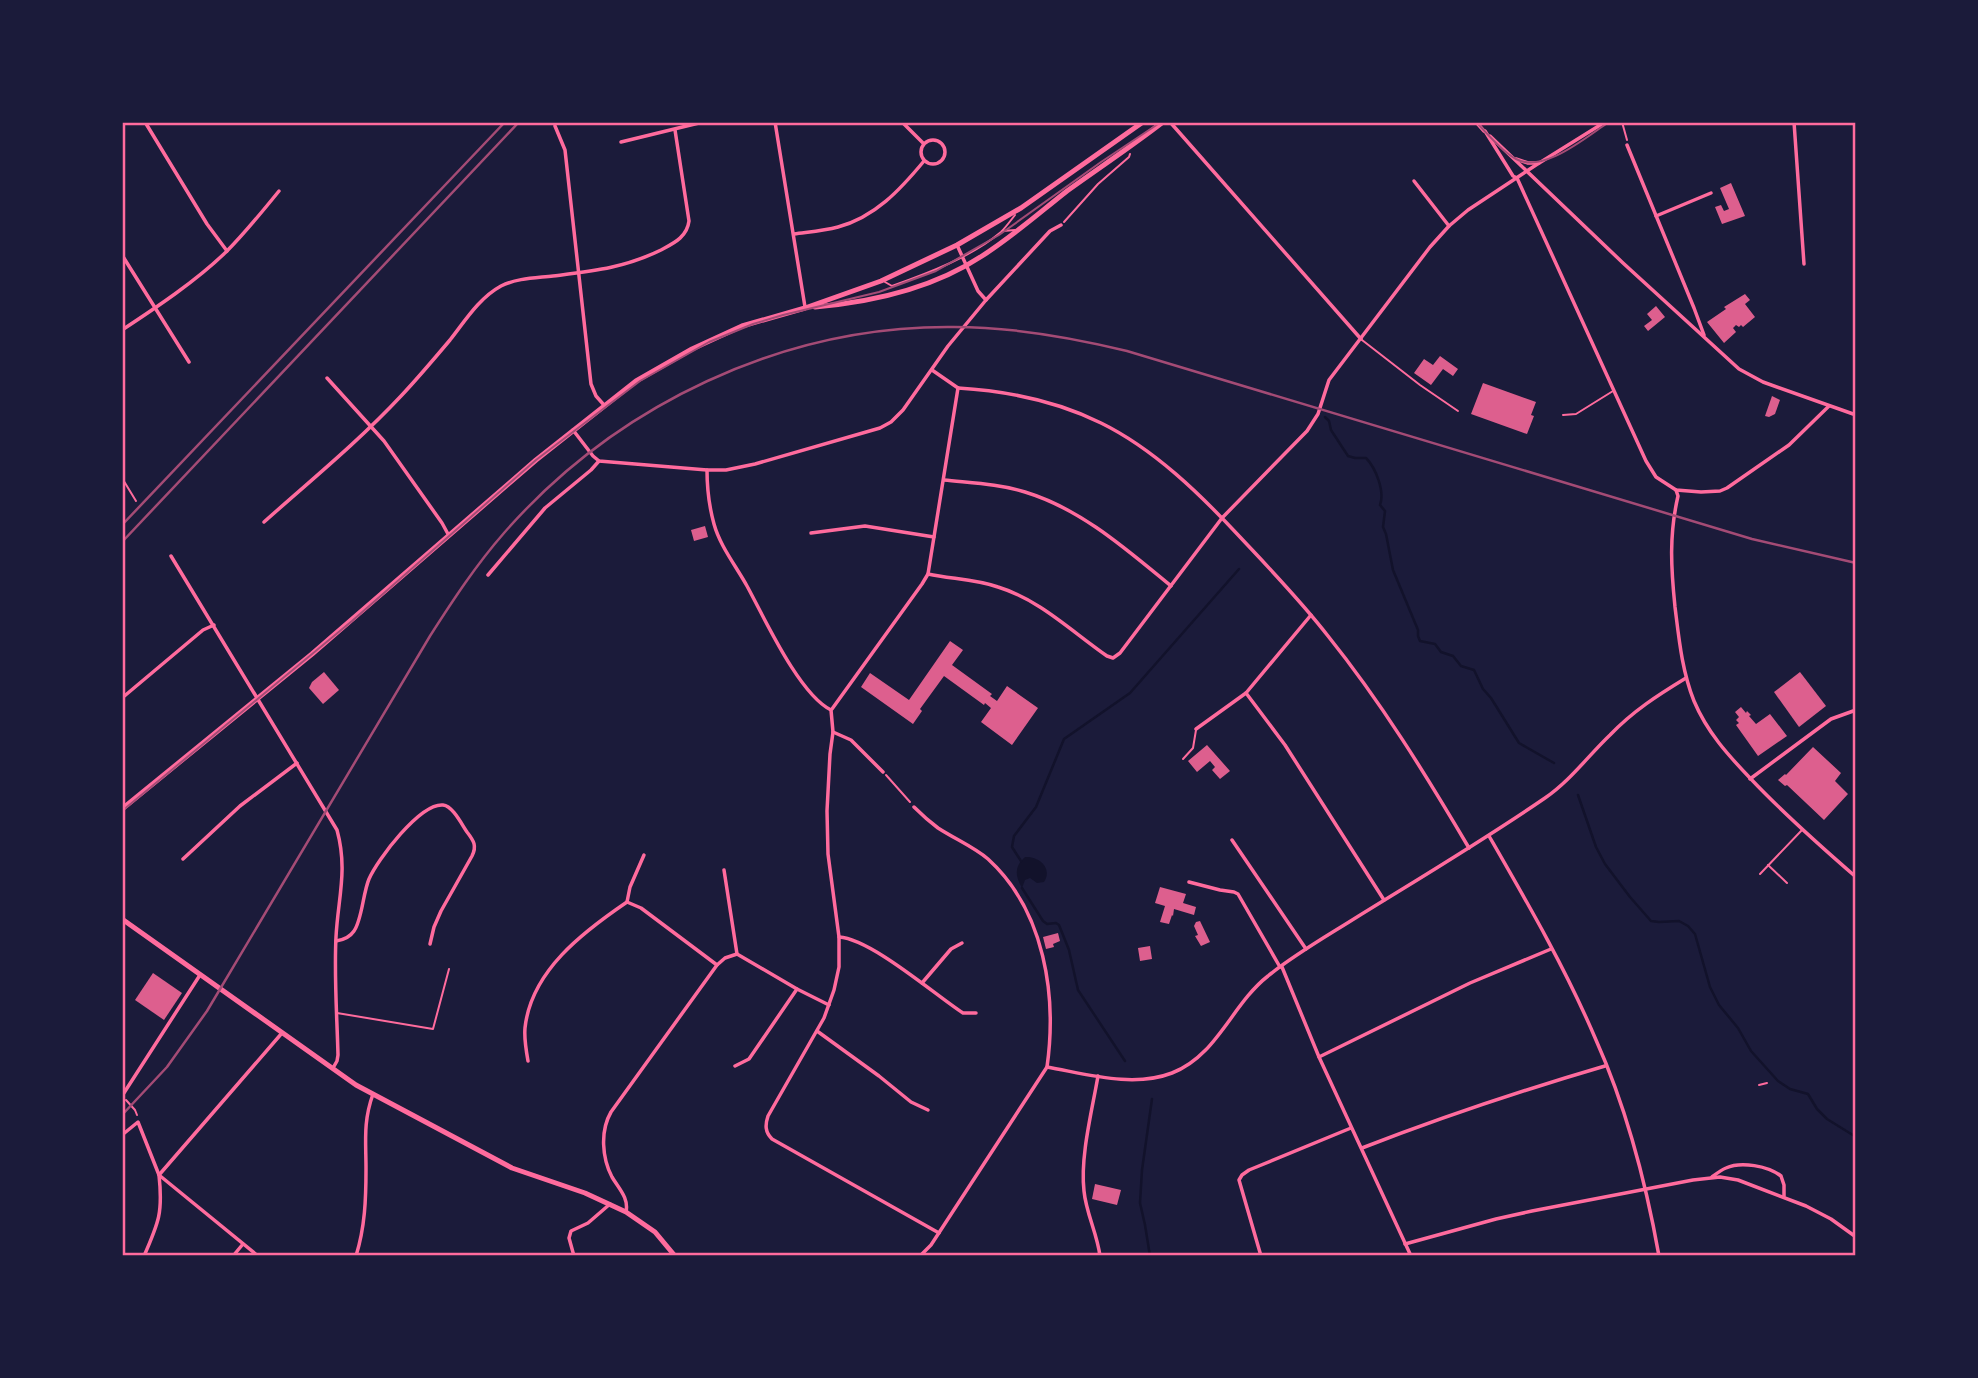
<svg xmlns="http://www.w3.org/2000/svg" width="1978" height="1378" viewBox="0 0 1978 1378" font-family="Lora,serif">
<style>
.water{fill:#12122b}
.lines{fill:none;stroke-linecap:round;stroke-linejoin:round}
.stream{stroke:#12122b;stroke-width:2.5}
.building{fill:#dd5f8e}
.path{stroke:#ff6b9d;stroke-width:2}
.service{stroke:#ff6b9d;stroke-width:2}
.minor{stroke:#ff6b9d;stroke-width:3.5}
.secondary{stroke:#ff6b9d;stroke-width:5}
.tram{stroke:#a44b75;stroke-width:2}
.rail{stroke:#a44b75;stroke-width:2.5}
.neatline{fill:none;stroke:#ff6b9d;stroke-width:2.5}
</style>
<rect width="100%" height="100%" fill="#1b1b3a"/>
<path class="water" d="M1025,857C1039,856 1053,868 1044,882L1037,883L1030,878L1025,880L1022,888C1015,876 1014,867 1025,857Z"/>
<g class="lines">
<g class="stream">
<path d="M1325,417L1329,421L1331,430L1348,456L1355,458H1366C1376,468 1385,492 1380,505L1385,511L1383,527L1386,534L1393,570L1418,630V636L1420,641L1435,644L1441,652L1453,656L1461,666L1474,670L1483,689L1491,698L1519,743L1554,763"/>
<polyline points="1578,795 1596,847 1605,864 1630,897 1651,921 1659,922 1679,921 1688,926 1695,934 1710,987 1719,1005 1738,1028 1751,1051 1778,1081 1790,1089 1808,1094 1817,1109 1827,1119 1856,1137"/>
<polyline points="1021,861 1012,847 1014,836 1036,807 1064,739 1130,693 1239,569"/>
<polyline points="1022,888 1043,921 1047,924 1056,923 1059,925 1069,950 1078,990 1125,1061"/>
<polyline points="1150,1256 1145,1225 1140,1203 1142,1170 1152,1099"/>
</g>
</g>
<g class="building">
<polygon points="1731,183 1745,216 1722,224 1715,207 1721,205 1724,211 1729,209 1720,188"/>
<polygon points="1745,294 1750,300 1745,304 1755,317 1743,327 1741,325 1739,327 1736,325 1733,328 1736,332 1724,343 1707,322 1726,309 1724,307"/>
<polygon points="1656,306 1665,317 1648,331 1644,326 1652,320 1647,314"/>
<polygon points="1440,356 1458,369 1453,376 1443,369 1431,385 1414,373 1424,359 1433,365"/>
<polygon points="1483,383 1536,402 1531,415 1534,416 1527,434 1471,414"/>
<polygon points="1772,396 1780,400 1775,414 1769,417 1765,416"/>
<polygon points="705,526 708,537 694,541 691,530"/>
<polygon points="950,641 963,650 952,665 992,694 990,696 997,701 1007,686 1038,708 1012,745 981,722 991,708 985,703 984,705 944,676 920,709 922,711 913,724 861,687 870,673 909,700"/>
<polygon points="324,672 339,690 323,704 309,688 312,682"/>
<polygon points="1800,672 1826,706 1799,727 1774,692"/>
<polygon points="1741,707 1746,713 1747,711 1751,715 1749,716 1756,724 1770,714 1787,736 1758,756 1736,725 1739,723 1736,720 1739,717 1735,712"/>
<polygon points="1207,745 1230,771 1220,779 1212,770 1215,767 1210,761 1197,772 1188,761"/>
<polygon points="1813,747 1841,773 1835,781 1848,794 1824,820 1787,785 1785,786 1778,780 1785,774 1786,775"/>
<polygon points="1160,887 1186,894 1183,903 1196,907 1194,915 1174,909 1173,916 1172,915 1169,924 1160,922 1165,906 1155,903"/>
<polygon points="1200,921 1210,942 1201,946 1195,936 1198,935 1194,926 1196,922"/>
<polygon points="1058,933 1060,941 1053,944 1054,947 1046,949 1043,937"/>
<polygon points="1150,946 1152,959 1140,961 1138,948"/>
<polygon points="153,973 182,993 164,1020 135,1000"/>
<polygon points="1095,1184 1121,1190 1117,1205 1092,1199"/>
</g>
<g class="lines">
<g class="path">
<polyline points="1622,122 1627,140"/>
<polyline points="1064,222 1098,184 1129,157 1130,154"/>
<polyline points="122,478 136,501"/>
<polyline points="886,775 910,802"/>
<polyline points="1759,1085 1767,1083"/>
<polyline points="126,1100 135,1110 137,1115"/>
</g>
<g class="service">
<polyline points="1003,231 1015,230"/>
<path d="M885,282L892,286C929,273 971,257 1001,232C1006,227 1011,220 1015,215"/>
<polyline points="1362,340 1420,385 1458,411"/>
<polyline points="1563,415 1576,414 1613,391"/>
<polyline points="1183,759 1193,748 1196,730"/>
<polyline points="1768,865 1787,883"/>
<polyline points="1760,874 1802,830"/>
<polyline points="337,1013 433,1029 449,969"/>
</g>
<g class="minor">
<polyline points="145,122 207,224 227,251"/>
<polyline points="775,122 805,307"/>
<polyline points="902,122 923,143"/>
<polyline points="1170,122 1361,339"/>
<polyline points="1476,122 1484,131"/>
<polyline points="1794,122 1804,264"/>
<polyline points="555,126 565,150 591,384 596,396 604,405"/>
<polyline points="1485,131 1513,176 1517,178 1646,461 1656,477 1676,490 1701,492 1720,491 1727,488 1789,445 1829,406"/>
<polyline points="1490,136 1623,263 1739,369 1763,382 1856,415"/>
<circle cx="933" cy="152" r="12"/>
<polyline points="621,142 703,122"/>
<polyline points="1627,145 1694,308 1704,335"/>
<polyline points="1516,159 1528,163 1539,163"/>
<polyline points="1414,181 1449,226"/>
<polyline points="1656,216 1711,193"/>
<path d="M794,234C808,232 823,231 838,227C875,217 900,190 924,161"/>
<polyline points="122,255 189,362"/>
<polyline points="986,300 1050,231 1061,225"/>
<path d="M122,330C157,307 196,281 226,252C245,233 262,212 279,191"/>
<polyline points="932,370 958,388"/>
<polyline points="327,378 384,441 442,523 448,534"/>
<path d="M958,388C1007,391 1057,401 1101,423C1154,449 1200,494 1240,537C1270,569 1301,601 1328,636C1381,702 1426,775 1469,848"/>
<polyline points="573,430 593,456 599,461 707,470 726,470 755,464 880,428 891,422 903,410 948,346 986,300 978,291 957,245"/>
<path d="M707,470C707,488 709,506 714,524C720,546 736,566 747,586C765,619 799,694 831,710L833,732L830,754L827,811L828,854L839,937V967L834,990L824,1018L768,1116C765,1125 765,1132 772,1139L939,1233"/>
<path d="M944,480C971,483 999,484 1025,492C1081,509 1126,549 1171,586"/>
<path d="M1676,490L1678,496C1669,535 1671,568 1675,607C1679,639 1682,671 1694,701C1707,732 1728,755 1750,778C1783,813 1819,845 1856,877"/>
<path d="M264,522C310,481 359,441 401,396C418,378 434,359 450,340C465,321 479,298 501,286C517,278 536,278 553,276C593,271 624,268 661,250C674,243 687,237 689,221L675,130"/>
<polyline points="811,533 865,526 934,537"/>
<path d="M171,556L337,830C348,870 338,898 336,937C334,976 337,1016 338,1055L337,1061L333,1068"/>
<path d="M928,574C951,579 975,579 998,587C1040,600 1071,631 1107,656L1113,658L1120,653L1222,518L1307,431L1318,414L1329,380L1430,247L1449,226L1468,210L1536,165L1605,122"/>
<polyline points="488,575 545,508 591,470 599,461"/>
<polyline points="1246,693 1285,745 1384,900"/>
<polyline points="122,698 203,630 214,625"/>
<polyline points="832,709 922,584 928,574 958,388"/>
<polyline points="1196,729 1246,693 1311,615"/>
<polyline points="833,732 851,740 883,772"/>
<polyline points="1750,779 1831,719 1856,710"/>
<path d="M914,807C922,815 930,822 938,828C955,839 974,847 988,859C1045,911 1057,996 1047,1067L931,1245L920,1256"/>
<path d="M1489,836C1527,902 1566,969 1596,1040C1626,1107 1646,1183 1659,1256"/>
<polyline points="1232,840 1306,949"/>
<polyline points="183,859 240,806 297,763"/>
<polyline points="1189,882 1220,890 1234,892 1238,894 1280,967"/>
<polyline points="627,902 630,887 644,855"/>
<path d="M839,937C871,939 934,994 963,1013H976"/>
<path d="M336,941C343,940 350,937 354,931C362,920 363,893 369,879C377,860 420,803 443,805C453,806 462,825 467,832C474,841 477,846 472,856L441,911L434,927L430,944"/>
<polyline points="737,954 797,989 829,1005"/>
<polyline points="1282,967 1319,1057 1411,1256"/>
<polyline points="922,983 951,949 962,943"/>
<polyline points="817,1031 879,1076 911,1102 928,1110"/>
<polyline points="1319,1057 1470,983 1551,949"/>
<path d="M528,1061C526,1050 524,1039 525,1028C531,971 583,932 627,902L641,908L717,965"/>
<polyline points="735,1066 749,1059 797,989"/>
<path d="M1047,1067C1087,1074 1133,1088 1172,1073C1217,1056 1232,1004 1268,976C1295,954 1327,936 1357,917C1420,878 1484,840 1545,798C1570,781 1588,756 1610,735C1633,711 1658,695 1686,678"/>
<path d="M1098,1076C1092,1111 1080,1157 1084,1191C1086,1213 1097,1233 1100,1256"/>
<polyline points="122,1096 200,975"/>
<polyline points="122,1135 138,1122 159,1175 258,1256"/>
<path d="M1362,1148C1442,1117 1523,1090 1605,1066"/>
<path d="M1712,1177C1716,1174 1721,1170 1726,1168C1741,1161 1768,1166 1781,1176L1784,1185V1196"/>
<path d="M626,1212C629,1198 619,1189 612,1177C602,1158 600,1131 611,1112L717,965L725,958L737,954L724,870"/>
<polyline points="1405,1244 1496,1219 1532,1211 1693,1180 1720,1177 1738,1180 1806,1206 1831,1219 1856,1237"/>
<path d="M144,1256C159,1222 163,1212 159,1175L282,1033"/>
<polyline points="233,1256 243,1244"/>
<path d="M356,1256C365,1227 366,1199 366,1169C366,1141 363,1122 373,1094"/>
<polyline points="574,1256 569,1238 571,1231 588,1223 610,1204"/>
<polyline points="1261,1256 1239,1180 1242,1175 1249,1170 1351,1128"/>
</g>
<g class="secondary">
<path d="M815,307C874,302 932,289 982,256C1012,237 1039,213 1067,191C1099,168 1132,146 1163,122"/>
<polyline points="122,809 312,654 536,460 636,381 692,349 742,326 805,308 881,281 957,245 1021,208 1143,122"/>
<polyline points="122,919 356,1085 512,1168 585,1193 626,1212 655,1232 675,1256"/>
</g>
<g class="tram">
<path d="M1476,122C1488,134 1501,151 1516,159C1543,174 1586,137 1609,122"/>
<polyline points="122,811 352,621 536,460 640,381 709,342 753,324 783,315 879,292 936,271 999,235 1101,162 1161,122"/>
</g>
<g class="rail">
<polyline points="122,525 505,122"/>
<polyline points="122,542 519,122"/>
<path d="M122,1115L167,1067L207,1011L430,636C453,600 476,565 504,533C616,405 783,325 954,327C1013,327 1070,337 1127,351L1752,539L1856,563"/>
</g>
</g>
<rect width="1978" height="1378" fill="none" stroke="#1b1b3a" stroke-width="248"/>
<rect x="124" y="124" width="1730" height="1130" class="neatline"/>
</svg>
